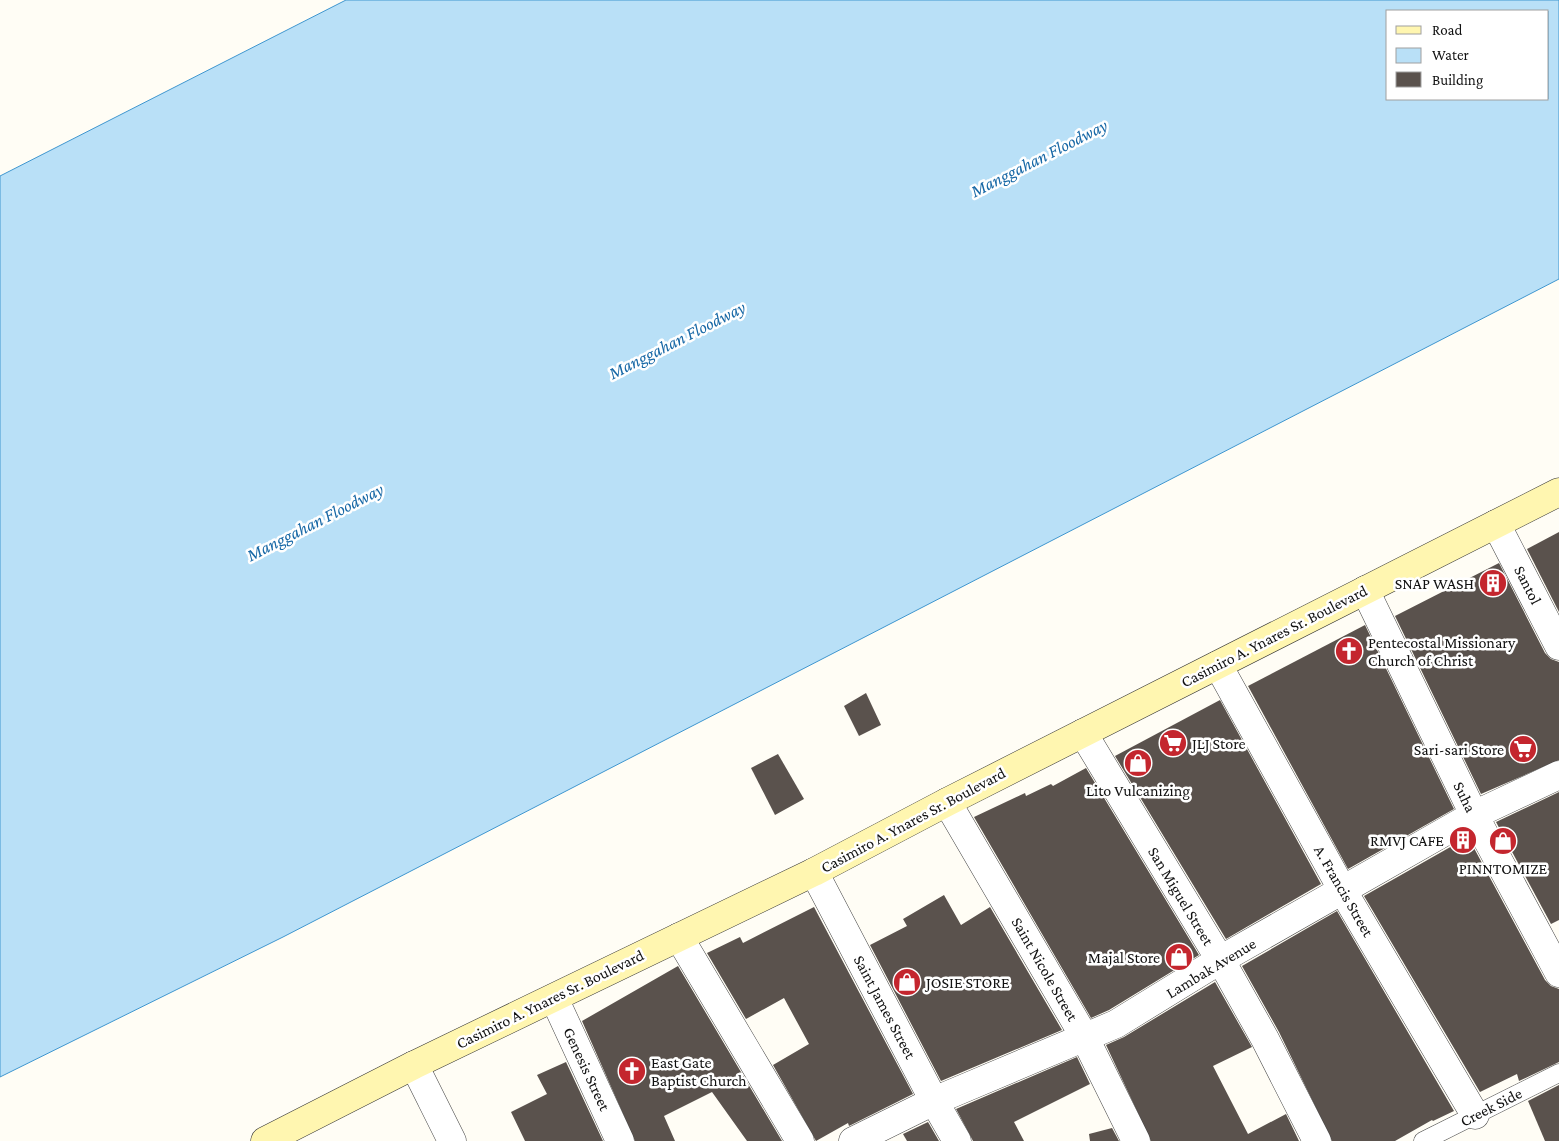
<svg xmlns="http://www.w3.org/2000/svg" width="1559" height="1141" viewBox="0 0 1559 1141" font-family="'Crimson Pro',serif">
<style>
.water{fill:#b9e0f7;stroke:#3f96cf;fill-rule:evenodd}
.building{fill:#5a524d}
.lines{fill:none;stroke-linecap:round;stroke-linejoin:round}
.lane-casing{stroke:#444;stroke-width:19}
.street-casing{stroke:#444;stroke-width:29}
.secondary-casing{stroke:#333;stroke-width:29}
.lane{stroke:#fff;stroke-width:18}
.street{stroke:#fff;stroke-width:28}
.secondary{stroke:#fff6b0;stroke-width:28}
.labels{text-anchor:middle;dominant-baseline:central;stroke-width:5;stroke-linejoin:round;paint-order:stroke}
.poi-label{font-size:16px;fill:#111;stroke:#fff;text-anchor:end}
.street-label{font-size:16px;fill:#111;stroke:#fff}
.water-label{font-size:18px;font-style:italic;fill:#1768a6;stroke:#fff}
</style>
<rect width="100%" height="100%" fill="#fffdf5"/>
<path class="water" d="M346,0H1559V279L283,937L0,1077V176ZM1548,11V99H1388V11Z"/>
<g class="building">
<polygon points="1559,532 1559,612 1527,549"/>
<polygon points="1499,563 1545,653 1551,659 1559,662 1559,760 1481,794 1395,616"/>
<polygon points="1365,625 1454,809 1348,869 1248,686"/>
<polygon points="866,693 881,725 859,736 844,706"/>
<polygon points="1220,700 1321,884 1226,939 1115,756"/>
<polygon points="778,754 804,799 775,815 751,768"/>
<polygon points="1086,768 1199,955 1109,1010 1091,1018 974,817 1025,793 1026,796 1051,784 1053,786"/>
<polygon points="1559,792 1559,920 1551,924 1496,822"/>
<polygon points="1468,837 1545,980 1551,986 1559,989 1559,1062 1519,1081 1517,1074 1480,1092 1364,896"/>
<polygon points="944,895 961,925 990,907 1062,1030 941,1081 870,945 907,926 903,919"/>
<polygon points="814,907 913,1094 849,1126 848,1123 816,1141 773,1065 809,1044 784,998 746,1019 707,953 740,937 743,943"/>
<polygon points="1337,911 1454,1111 1433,1121 1432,1120 1395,1141 1332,1141 1279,1032 1242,966"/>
<polygon points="678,966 782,1141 747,1141 712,1092 664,1116 675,1141 635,1141 582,1021"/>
<polygon points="1215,982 1252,1047 1213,1066 1248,1134 1286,1114 1299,1141 1151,1141 1106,1045 1124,1037"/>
<polygon points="1077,1057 1090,1084 1014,1122 1024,1141 973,1141 956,1109"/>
<polygon points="566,1062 603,1141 525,1141 511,1112 547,1094 537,1075"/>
<polygon points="1559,1085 1559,1141 1545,1141 1528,1101"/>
<polygon points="928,1122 939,1141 907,1141 903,1134"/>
<polygon points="1112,1128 1119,1141 1090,1141 1089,1134"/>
</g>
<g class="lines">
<defs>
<polyline id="lane" points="1423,1141 1559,1073"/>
<g id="street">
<polyline points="1496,524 1559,646"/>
<polyline points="1365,590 1474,815 1559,973"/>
<polyline points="1218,665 1343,891 1475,1115"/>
<polyline points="1083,733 1228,973 1265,1039 1317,1141"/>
<polyline points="947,802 1085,1038 1136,1141"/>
<polyline points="814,872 934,1101 957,1141"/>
<polyline points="679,937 800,1141"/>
<polyline points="554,998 620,1141"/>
<polyline points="414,1065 452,1141"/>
<polyline points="853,1141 934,1101 1116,1024 1220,960 1474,815 1559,775"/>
</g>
<polyline id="secondary" points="265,1141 414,1065 814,872 947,802 1559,492"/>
</defs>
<use href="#lane" class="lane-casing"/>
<use href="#street" class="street-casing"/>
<use href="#secondary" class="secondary-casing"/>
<use href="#lane" class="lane"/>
<use href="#street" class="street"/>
<use href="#secondary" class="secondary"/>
</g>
<defs>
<symbol id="building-disc" viewBox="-11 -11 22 22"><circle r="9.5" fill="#c4262e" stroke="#fff"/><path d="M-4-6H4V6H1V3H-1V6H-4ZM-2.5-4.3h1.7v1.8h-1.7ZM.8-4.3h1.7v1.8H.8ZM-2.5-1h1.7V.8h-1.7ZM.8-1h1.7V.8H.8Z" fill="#fff"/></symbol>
<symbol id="church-disc" viewBox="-11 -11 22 22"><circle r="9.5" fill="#c4262e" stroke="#fff"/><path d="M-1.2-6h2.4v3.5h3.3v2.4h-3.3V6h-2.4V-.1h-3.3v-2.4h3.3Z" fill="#fff"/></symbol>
<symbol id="supermarket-disc" viewBox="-11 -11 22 22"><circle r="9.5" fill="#c4262e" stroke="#fff"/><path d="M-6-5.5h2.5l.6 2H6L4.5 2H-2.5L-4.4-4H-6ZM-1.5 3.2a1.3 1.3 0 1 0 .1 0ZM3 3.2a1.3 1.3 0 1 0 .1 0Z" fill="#fff"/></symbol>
<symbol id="shop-disc" viewBox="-11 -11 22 22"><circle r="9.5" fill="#c4262e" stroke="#fff"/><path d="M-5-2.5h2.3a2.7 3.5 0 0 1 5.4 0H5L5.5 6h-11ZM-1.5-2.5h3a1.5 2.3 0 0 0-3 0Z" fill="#fff"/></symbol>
</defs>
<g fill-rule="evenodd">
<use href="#building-disc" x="1477" y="567" width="32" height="32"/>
<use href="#church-disc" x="1333" y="635" width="32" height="32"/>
<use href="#supermarket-disc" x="1157" y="727" width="32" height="32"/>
<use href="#supermarket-disc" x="1507" y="733" width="32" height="32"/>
<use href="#shop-disc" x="1122" y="747" width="32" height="32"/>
<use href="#building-disc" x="1447" y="824" width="32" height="32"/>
<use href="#shop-disc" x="1487" y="825" width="32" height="32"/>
<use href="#shop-disc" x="1163" y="941" width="32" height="32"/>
<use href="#shop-disc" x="891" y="966" width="32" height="32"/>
<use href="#church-disc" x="616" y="1055" width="32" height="32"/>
</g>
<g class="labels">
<g class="poi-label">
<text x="1474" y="583">SNAP WASH</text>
<text x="1368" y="642" text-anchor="start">Pentecostal Missionary<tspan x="1368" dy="18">Church of Christ</tspan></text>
<text x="1192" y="743" text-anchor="start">JLJ Store</text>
<text x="1504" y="749">Sari-sari Store</text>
<text x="1138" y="790" text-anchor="middle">Lito Vulcanizing</text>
<text x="1444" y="840">RMVJ CAFE</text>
<text x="1503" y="868" text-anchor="middle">PINNTOMIZE</text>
<text x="1160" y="957">Majal Store</text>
<text x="926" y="982" text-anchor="start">JOSIE STORE</text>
<text x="651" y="1062" text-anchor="start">East Gate<tspan x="651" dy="18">Baptist Church</tspan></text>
</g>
<g class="street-label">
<text transform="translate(1528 585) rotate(63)">Santol</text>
<text transform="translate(1274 636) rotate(-27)">Casimiro A. Ynares Sr. Boulevard</text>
<text transform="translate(1465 797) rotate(64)">Suha</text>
<text transform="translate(913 820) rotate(-28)">Casimiro A. Ynares Sr. Boulevard</text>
<text transform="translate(1344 891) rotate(60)">A. Francis Street</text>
<text transform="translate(1181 896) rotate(59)">San Miguel Street</text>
<text transform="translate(1211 968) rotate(-31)">Lambak Avenue</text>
<text transform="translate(1045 969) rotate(60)">Saint Nicole Street</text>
<text transform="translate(550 999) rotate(-26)">Casimiro A. Ynares Sr. Boulevard</text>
<text transform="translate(885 1007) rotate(62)">Saint James Street</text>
<text transform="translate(587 1069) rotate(65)">Genesis Street</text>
<text transform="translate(1491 1107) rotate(-27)">Creek Side</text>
</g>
<g class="water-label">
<text transform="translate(1039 158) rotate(-27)">Manggahan Floodway</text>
<text transform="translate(677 340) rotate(-27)">Manggahan Floodway</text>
<text transform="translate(315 522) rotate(-27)">Manggahan Floodway</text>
</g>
</g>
<rect x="1386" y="10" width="162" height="90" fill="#ffffff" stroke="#a0a0a0"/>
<rect x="1396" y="26" width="25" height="8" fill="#fff6b0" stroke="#a0a0a0"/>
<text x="1432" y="35" font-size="15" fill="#111111">Road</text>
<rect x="1396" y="48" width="25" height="15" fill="#b9e0f7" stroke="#a0a0a0"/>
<text x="1432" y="60" font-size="15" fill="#111111">Water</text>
<rect x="1396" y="72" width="25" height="15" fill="#5a524d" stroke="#a0a0a0"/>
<text x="1432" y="85" font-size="15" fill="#111111">Building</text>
</svg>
